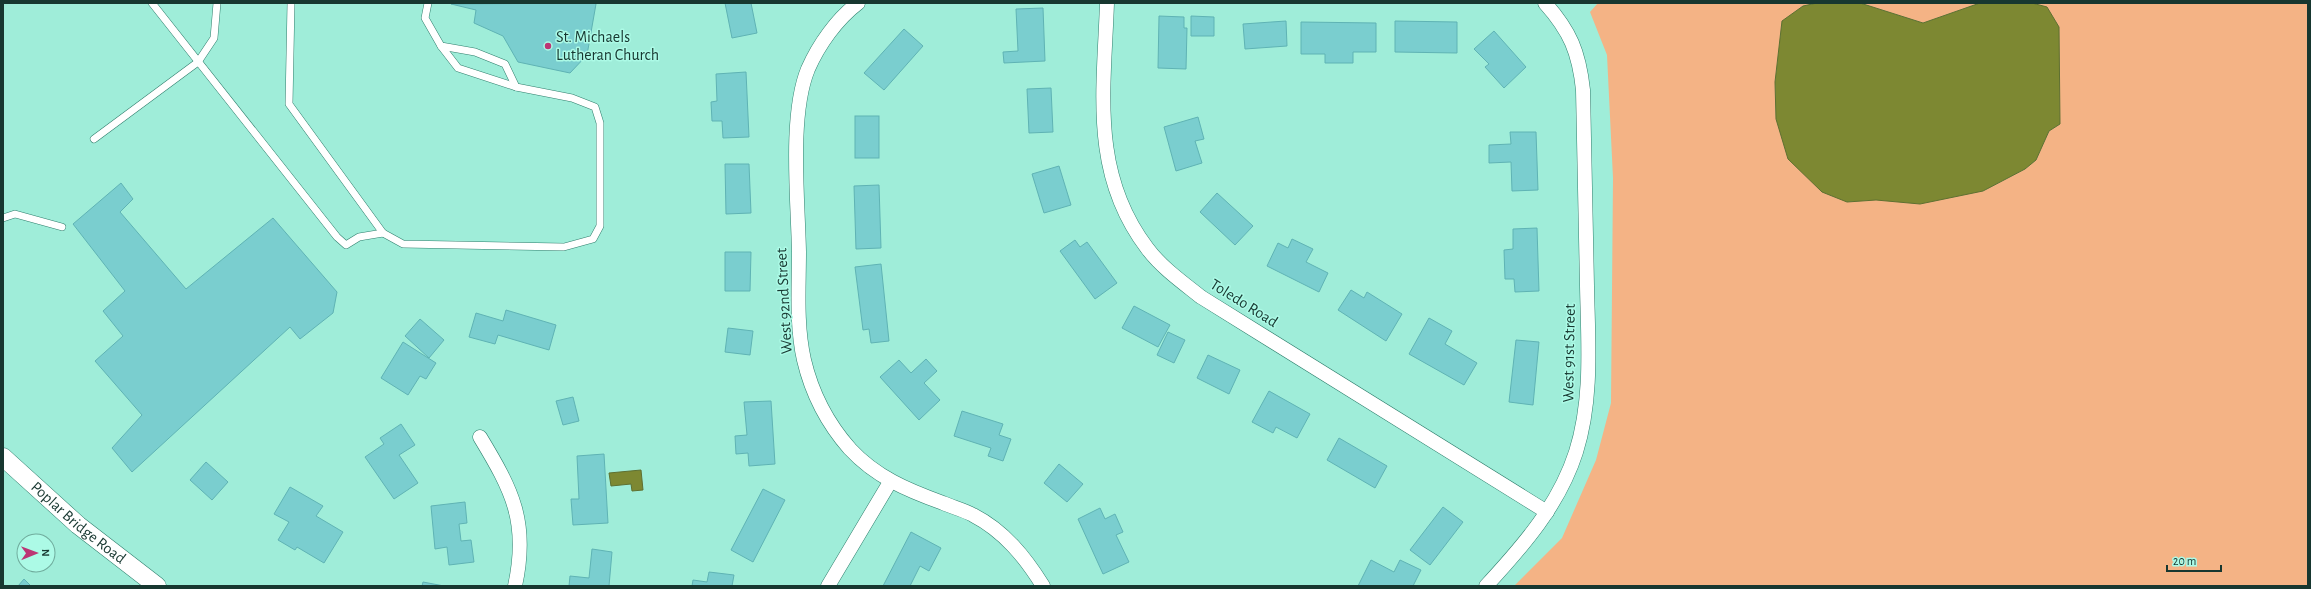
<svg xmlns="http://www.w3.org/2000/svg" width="2311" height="589" viewBox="0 0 2311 589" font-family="'Alegreya Sans',sans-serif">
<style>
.green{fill:#f4b385}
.water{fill:#7d8832;stroke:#5e7031}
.building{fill:#7acecf;stroke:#5fb3b4}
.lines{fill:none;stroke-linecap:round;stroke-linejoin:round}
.service-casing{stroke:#2f7f6d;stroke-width:8}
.minor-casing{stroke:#2f7f6d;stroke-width:15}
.tertiary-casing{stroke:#2f7f6d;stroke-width:19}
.service{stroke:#fff;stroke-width:7}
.minor{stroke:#fff;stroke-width:14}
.tertiary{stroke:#fff;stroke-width:18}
.poi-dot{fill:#bc3574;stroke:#acfae6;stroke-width:1.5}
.labels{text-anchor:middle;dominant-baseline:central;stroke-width:3;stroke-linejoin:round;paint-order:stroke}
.poi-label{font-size:16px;fill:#173730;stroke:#acfae6;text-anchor:start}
.street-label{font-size:16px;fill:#173730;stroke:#acfae6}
</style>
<rect width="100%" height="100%" fill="#9fedd9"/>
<g class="green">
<polygon points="1598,3 1817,3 1803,6 1782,22 1775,82 1776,119 1847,202 1983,191 2025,169 2036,160 2049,131 2060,124 2036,4 2032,3 2308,3 2308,586 1514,586 1562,538 1596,460 1611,403 1613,178 1607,55 1590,12"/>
<polygon points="1860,3 1980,3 1923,23"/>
</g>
<g class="water">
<polygon points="1817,3 1860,3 1923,23 1980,3 2032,3 2047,7 2059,27 2060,124 2049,131 2036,160 2025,169 1983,191 1920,204 1876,200 1847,202 1822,192 1788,159 1776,119 1775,82 1782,21 1803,6"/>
<polygon points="641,470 643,490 632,491 631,484 611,486 609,473"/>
</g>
<g class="building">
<polygon points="593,3 596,4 587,55 570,73 518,62 503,36 474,23 476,10 451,4"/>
<polygon points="725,3 751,3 757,33 732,38"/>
<polygon points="1043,8 1045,61 1004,63 1003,52 1018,51 1016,9"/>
<polygon points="1159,16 1184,17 1184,28 1187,28 1186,69 1158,68"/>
<polygon points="1191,16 1214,17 1214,36 1191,36"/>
<polygon points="1286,21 1287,46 1245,49 1243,24"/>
<polygon points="1395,21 1457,22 1457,53 1395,52"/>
<polygon points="1301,22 1376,23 1376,52 1353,52 1353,63 1325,63 1325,54 1301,54"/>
<polygon points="904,29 923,46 884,90 864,73"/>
<polygon points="1494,31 1526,67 1504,88 1485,67 1489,64 1474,49"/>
<polygon points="746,72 749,137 723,138 722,121 712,121 711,102 717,101 716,74"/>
<polygon points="1051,88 1053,132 1029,133 1027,89"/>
<rect x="855" y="116" width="24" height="42"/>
<polygon points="1198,117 1204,139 1195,141 1202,163 1176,171 1164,127"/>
<polygon points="1510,132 1536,132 1538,190 1512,191 1511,162 1489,163 1489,145 1511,144"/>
<polygon points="725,164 749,164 751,213 726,214"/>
<polygon points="1059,166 1071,205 1044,213 1032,174"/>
<polygon points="121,183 133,199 120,212 186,289 273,218 337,292 333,313 300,339 290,327 132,472 112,448 142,415 95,361 123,336 103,311 125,291 73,224"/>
<polygon points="879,185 881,248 856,249 854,186"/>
<polygon points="1217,193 1253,226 1235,245 1200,212"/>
<polygon points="1537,228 1539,291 1515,292 1514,279 1505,279 1504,250 1513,249 1513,229"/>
<polygon points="1292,239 1313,249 1306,262 1328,273 1319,292 1267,266 1278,243 1288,248"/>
<polygon points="1075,240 1080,247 1087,242 1117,283 1095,299 1060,251"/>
<polygon points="725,252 751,252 750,291 725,291"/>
<polygon points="881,264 889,341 871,343 869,329 863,330 855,267"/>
<polygon points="1351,290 1364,298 1367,292 1402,314 1386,341 1338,310"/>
<polygon points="1134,306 1170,325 1158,347 1122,328"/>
<polygon points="506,310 556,325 549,350 498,335 495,344 469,337 476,313 503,321"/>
<polygon points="1429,318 1452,331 1445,344 1477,363 1464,385 1409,354"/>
<polygon points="420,319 444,340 429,358 405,336"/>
<polygon points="728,328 753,331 750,355 725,352"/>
<polygon points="1168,332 1185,340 1174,363 1157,355"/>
<polygon points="1516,340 1539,342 1533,405 1509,402"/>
<polygon points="403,342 436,363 426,379 420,376 408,395 381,378"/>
<polygon points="1208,355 1240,370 1229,394 1197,378"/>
<polygon points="926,359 937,371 924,383 940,400 919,420 880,377 899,360 911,373"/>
<polygon points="1269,391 1310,414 1297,438 1276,427 1273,433 1252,422"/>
<polygon points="573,397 579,421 563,425 556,401"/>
<polygon points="771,401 775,464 749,466 748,453 736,454 735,436 747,435 744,402"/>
<polygon points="962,411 1003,424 999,435 1011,439 1003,461 988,456 991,448 954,436"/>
<polygon points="401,424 415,445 399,455 418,483 394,499 365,457 384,444 380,438"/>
<polygon points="1339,438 1387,466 1375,488 1327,460"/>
<polygon points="604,454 608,523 573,525 571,499 579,499 577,456"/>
<polygon points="206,462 228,482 212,500 190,480"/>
<polygon points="1059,464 1083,484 1067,502 1044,483"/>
<polygon points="290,487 323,506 316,516 343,532 324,563 297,547 295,550 278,540 289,522 274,514"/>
<polygon points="763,489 785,500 753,562 731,550"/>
<polygon points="465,502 467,523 459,524 461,541 471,540 474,562 449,565 447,547 435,549 431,506"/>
<polygon points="1443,507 1463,522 1430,565 1410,550"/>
<polygon points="1100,508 1105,519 1115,514 1123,532 1116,535 1129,562 1103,574 1078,519"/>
<polygon points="911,532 941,548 929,571 920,566 910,586 883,586"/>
<polygon points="592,549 612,552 609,586 569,586 570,576 589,578"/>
<polygon points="1371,560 1394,572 1400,560 1421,570 1413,586 1358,586"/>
<polygon points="709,572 734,575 732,586 692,586 693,580 707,582"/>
<polygon points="24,579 31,586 18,586"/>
<polygon points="423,582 444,586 422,586"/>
</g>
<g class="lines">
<defs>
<g id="service">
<polyline points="152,3 337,237 346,245 359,237 383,233 403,244 564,247 593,239 600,226 600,123 595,107 572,98 516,87 505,64 475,52 441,46 425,18 428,3"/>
<polyline points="291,3 289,104 383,233"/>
<polyline points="441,46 458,68 516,87"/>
<polyline points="94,139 198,62 214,38 217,3"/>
<polyline points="3,218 15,214 62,227"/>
</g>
<g id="minor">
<path d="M858,3C837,19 819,44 808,69C789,115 798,200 799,252C799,287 796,325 804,360C812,394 827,423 850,449C876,477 907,490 943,503C952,507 964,510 973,515C1004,531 1025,557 1043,586"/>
<path d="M1107,3C1104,90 1090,173 1147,248C1161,267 1182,282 1201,297L1547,512"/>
<path d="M480,437C512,490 529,522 515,586"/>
<polyline points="828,586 890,482"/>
<path d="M1486,586C1523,546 1559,505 1576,452C1593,398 1588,341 1587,286C1586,221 1584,155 1583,90C1579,52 1570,31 1545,3"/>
</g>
<g id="tertiary">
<path id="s1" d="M3,457L78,525L157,586"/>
</g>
</defs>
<use href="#service" class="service-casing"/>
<use href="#minor" class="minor-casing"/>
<use href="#tertiary" class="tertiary-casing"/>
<use href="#service" class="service"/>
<use href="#minor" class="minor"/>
<use href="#tertiary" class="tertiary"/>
</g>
<circle class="poi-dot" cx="548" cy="46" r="4"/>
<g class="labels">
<g class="poi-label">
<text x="556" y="37">St. Michaels<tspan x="556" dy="18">Lutheran Church</tspan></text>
</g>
<g class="street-label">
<text transform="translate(784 301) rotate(-93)">West 92nd Street</text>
<text transform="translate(1244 303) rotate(32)">Toledo Road</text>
<text transform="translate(1569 353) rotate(-89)">West 91st Street</text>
<text stroke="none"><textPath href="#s1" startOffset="100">Poplar Bridge Road</textPath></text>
</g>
</g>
<rect width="2311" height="589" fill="none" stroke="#173730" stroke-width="8"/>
<g transform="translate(36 553) rotate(89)"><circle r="19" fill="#acfae6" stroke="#70ac9d"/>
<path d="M0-3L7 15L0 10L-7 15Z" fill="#bc3574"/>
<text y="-6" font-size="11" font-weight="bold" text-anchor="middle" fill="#173730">N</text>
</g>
<path d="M2167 565v6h54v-6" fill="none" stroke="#173730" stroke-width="2"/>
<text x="2173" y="565" font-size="12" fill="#173730" stroke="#acfae6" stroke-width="3" paint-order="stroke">20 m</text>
</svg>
